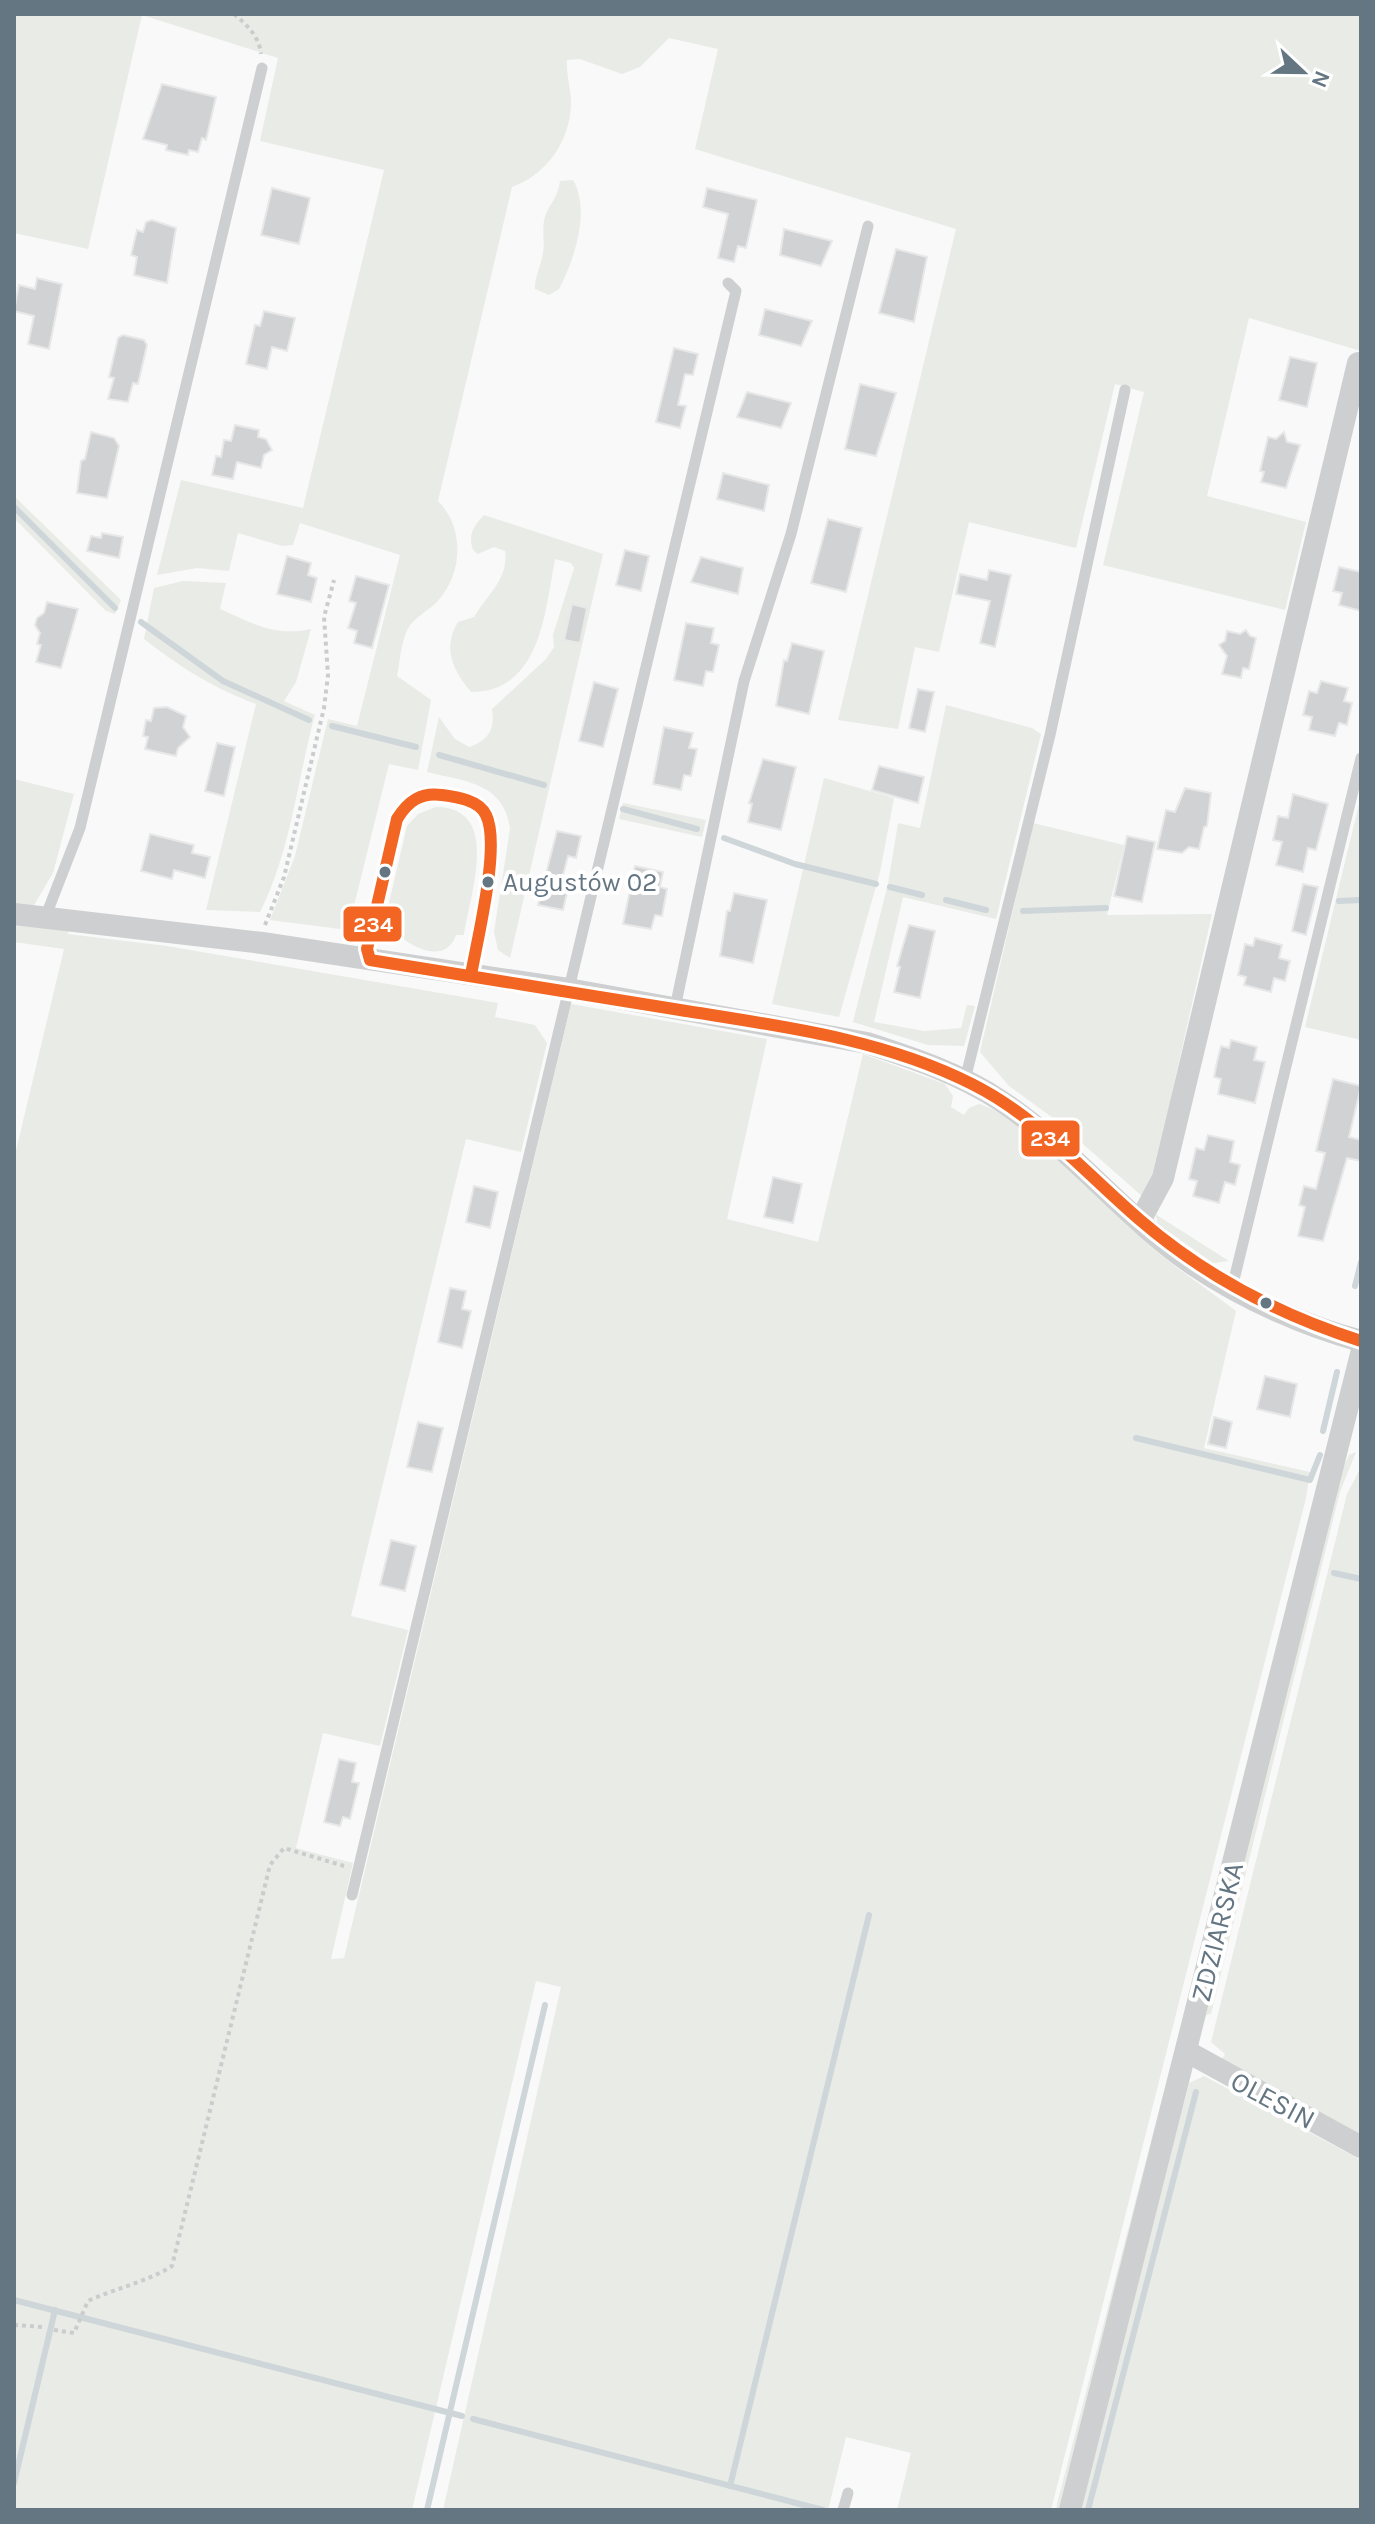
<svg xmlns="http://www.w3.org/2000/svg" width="1375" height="2524" viewBox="0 0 1375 2524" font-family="Karla,sans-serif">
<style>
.green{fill:#e8ebe6}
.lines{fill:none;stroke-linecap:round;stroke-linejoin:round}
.stream{stroke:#ced6d9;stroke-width:6}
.building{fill:#d0d2d3;stroke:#e8e8e8;stroke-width:2}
.path{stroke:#cbcccd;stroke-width:4;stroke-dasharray:4 4;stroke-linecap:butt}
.service{stroke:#cecfd0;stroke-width:11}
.minor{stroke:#cecfd0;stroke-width:22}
.bus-1-casing{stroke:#fff;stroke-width:18}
.bus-1{stroke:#f26522;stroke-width:12}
.bus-dot{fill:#657683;stroke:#fff;stroke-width:3}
.labels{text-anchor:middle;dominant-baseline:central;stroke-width:8;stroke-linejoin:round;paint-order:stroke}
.bus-label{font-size:26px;fill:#657683;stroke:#fff;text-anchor:start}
.street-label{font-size:28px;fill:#657683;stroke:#fff}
.line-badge{stroke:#fff;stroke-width:3}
.badge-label{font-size:22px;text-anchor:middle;font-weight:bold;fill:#fff}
</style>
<rect width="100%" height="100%" fill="#f9f9f9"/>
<g class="green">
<path d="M14,14H1361V351L1249,318L1207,496L1306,522L1285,610L1103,565L1144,392L1115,384L1076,548L969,522L939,652L915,647L898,729L838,720L956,229L695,149L718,49L669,38L640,67L622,74L580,59L567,60C566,75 571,89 571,104C570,142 546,175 512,187L438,501C465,528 463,574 437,602C429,610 414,618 409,627C401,639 400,662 397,676L431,700L418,770L389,764L348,930L270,920L295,856L328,719L357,726L400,555L300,523L293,545L282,546L238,533L229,571L197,568L157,575L181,480L303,508L384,170L260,141L278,58L142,15L88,249L14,233Z"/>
<path d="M573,180C591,210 574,261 559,289L549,295L535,289C535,275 541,266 543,253C545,242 542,231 544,221C547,205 557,202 560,181Z"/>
<polygon points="14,496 121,600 115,614 106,611 14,518"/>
<path d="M484,515L603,554L510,958L498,950L494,932L510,829C505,783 464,781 427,772L439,717L455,739L469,747C489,740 495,729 492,709L546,659L554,647L553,635L574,568L571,563L555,559C545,611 541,692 471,692C453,670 442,649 458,622L474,617C487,595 509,579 505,551L494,547L478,554L473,550C468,534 473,527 484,515Z"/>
<path d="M183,581L226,583L220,609C251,623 276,637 311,629L296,682L284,701L315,715C297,780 291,851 260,912L206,910L256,704C213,688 180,667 144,639L154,588Z"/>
<polygon points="946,705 1032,728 1041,734 996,919 903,897 874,1022 924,1031 961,1028 967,1005 975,1006 964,1046 928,1045 853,1022 888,884 898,823 920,828"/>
<polygon points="824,778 894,798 880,872 839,1017 772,1004"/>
<polygon points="14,779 74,794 53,873 34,905 14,906"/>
<polygon points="1360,800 1361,800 1361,1040 1305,1027"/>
<polygon points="623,803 706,820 702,837 619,819"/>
<path d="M436,807C502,807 470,895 464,935H456C443,972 395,938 385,920L407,826L418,814Z"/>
<polygon points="1033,823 1124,845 1107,915 1212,914 1152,1183 1143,1197 1057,1121 1009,1086 980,1052"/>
<path d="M14,920L70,923L68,934L167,946L498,1003L495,1017L535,1025L547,1043L521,1152L466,1139L351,1616L408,1630L380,1746L323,1733L296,1848L353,1863L331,1959L344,1958L571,1004L767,1039L727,1219L818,1242L863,1054L945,1084L953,1096L951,1107L964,1115L969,1108L979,1104C1026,1117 1114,1213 1153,1248C1179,1271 1209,1290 1236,1311L1204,1448L1310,1472L1306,1498L1051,2510H897L911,2453L846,2437L828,2510H443L561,1987L536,1981L412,2510H14V1159L64,949L14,942Z"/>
<polygon points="1155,1214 1229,1261 1213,1263 1159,1225"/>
<polygon points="1356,1452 1340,1492 1211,2014 1206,2015 1341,1472 1349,1455"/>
<polygon points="1361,1467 1361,2136 1222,2059 1225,2054 1211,2042 1347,1494"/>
<polygon points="1181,2025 1062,2510 1056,2510 1057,2504"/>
<polygon points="1204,2076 1361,2160 1361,2510 1078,2510 1189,2083"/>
</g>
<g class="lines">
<g class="stream">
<polyline points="14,507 115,608"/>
<polyline points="141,622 223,681 309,720"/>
<polyline points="332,726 416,747"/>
<polyline points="439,755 544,785"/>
<polyline points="623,809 697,829"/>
<polyline points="724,838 795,864 876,884"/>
<polyline points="890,887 922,895"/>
<polyline points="946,900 986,910"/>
<polyline points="1339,901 1361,900"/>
<polyline points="1023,911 1106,908"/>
<polyline points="1355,1286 1361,1262"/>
<polyline points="1323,1431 1337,1372"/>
<polyline points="1136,1438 1310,1480 1320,1455"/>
<polyline points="1334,1573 1361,1579"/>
<polyline points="14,2300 462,2416"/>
<polyline points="473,2419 823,2510"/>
<polyline points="14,2483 55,2310"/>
<polyline points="730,2486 869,1915"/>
<polyline points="427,2510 545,2005"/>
<polyline points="1088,2510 1196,2092"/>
</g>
</g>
<g class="building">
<polygon points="162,84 216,97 206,140 202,138 198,152 189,150 188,155 166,150 167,145 143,139"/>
<polygon points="272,188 310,198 299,244 261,235"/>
<polygon points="707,188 757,200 746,248 738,246 734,262 718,258 728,214 703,207"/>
<polygon points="152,220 176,228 167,283 134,275 137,257 131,255 137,230 143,232 146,222"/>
<polygon points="784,229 832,241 821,266 780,255"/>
<polygon points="896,249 927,257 914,322 879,313"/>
<polygon points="37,278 62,284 49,349 28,344 34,316 14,311 19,285 35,289"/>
<polygon points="765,309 812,321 801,346 759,335"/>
<polygon points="264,311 295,318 287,351 272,347 267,369 246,364 255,325 260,326"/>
<polygon points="123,335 144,340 147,345 138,384 133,383 128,402 108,399 114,378 109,377 118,338"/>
<polygon points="674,348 698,354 693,375 685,374 678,405 686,406 680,428 656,422"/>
<polygon points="1290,357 1317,363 1307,407 1279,400"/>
<polygon points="860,384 896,393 876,456 845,449"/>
<polygon points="747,392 791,403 781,428 737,417"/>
<polygon points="235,425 259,430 258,437 266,439 272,450 264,455 261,468 237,462 233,479 212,475 216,456 221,457 224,440 231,441"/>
<polygon points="91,432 114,438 119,446 107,498 77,493 81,461 85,459"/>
<polygon points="1284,432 1287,442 1300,445 1286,488 1261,482 1264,472 1260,471 1268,437 1276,439"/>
<polygon points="723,473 769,485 764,511 717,499"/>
<polygon points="828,519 862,528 846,592 811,583"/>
<polygon points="102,533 123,537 119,558 87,551 91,536 101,538"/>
<polygon points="625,550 649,556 641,591 616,585"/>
<polygon points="287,556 311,563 308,575 317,578 311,602 277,594"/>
<polygon points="701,557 743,568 738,594 691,582"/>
<polygon points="1339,567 1361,572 1361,611 1339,605 1342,593 1333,591"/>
<polygon points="989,570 1011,575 995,647 980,643 990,601 956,594 960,574 987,580"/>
<polygon points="356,576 389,585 372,648 354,643 357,631 348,628 356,603 349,601"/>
<polygon points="47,602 78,609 61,668 36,662 41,645 37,644 40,633 35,625 37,618 44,613"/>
<polygon points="572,604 587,608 580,643 564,640"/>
<polygon points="686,623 714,628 711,643 719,645 713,672 706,671 703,686 674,680"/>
<polygon points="1246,630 1250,636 1256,638 1249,669 1243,668 1241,678 1222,674 1227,656 1219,645 1225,641 1227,631 1240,634"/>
<polygon points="792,643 824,651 809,714 776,706 784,660 787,661"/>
<polygon points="1321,681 1348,688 1344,701 1352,703 1347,725 1339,723 1335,736 1309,730 1312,717 1303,715 1309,691 1317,693"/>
<polygon points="594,682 618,689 603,747 579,741"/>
<polygon points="918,689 934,692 925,732 909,728"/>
<polygon points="167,707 186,716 183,727 190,737 178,748 176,756 145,749 148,737 143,736 146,720 151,721 154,708"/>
<polygon points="664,727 693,733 689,748 697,749 691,776 684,775 681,790 653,784"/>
<polygon points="217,743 235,747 224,796 205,791"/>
<polygon points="763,759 796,767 781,830 748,822 752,804 749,803"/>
<polygon points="879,766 924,777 918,803 872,790"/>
<polygon points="1185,788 1211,793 1207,826 1204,827 1199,849 1189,847 1182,853 1157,849 1166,810 1175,812"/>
<polygon points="1293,794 1328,804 1316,850 1308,848 1303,872 1276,865 1282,842 1273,840 1278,816 1288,818"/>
<polygon points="557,831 581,836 576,858 568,856 560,887 568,889 563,910 538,905"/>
<polygon points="150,834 194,845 192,853 210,857 205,878 174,870 172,879 141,871"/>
<polygon points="1127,836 1155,842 1142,902 1114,896"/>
<polygon points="635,866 663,872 660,887 667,889 662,916 655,915 651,929 623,924"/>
<polygon points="1303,884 1318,887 1306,935 1292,931"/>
<polygon points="734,893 767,900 753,963 720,956 727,911 730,911"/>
<polygon points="909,925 935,931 920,998 894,992 900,967 897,966"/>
<polygon points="1255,938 1282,945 1279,958 1290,961 1285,981 1274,978 1271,992 1244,985 1246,977 1238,975 1245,944 1253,946"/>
<polygon points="1231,1040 1257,1047 1254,1060 1265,1062 1255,1103 1218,1094 1221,1079 1214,1077 1217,1062 1221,1046 1229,1048"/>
<polygon points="1333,1079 1361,1086 1349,1137 1361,1140 1361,1161 1347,1158 1323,1241 1298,1236 1305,1207 1299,1205 1304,1186 1316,1189 1325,1153 1316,1151"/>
<polygon points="1208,1135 1234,1141 1230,1162 1240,1165 1235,1185 1225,1182 1219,1203 1193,1196 1197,1181 1189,1179 1196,1148 1204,1150"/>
<polygon points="773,1177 802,1184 793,1223 764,1217"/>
<polygon points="474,1186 498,1192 490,1228 466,1222"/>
<polygon points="450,1288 466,1291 462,1309 471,1311 462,1348 438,1342"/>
<polygon points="1265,1376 1297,1384 1290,1417 1257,1409"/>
<polygon points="1214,1417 1232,1422 1226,1448 1208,1444"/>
<polygon points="418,1422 443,1428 432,1472 407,1467"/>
<polygon points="391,1540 416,1546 405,1591 380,1585"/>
<polygon points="339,1759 356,1763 352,1782 359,1783 350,1819 343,1817 340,1826 324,1822"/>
</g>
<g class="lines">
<g class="path">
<path d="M234,14C247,25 259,36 261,54"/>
<polyline points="265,925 284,877 324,708 328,675 324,617 334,580"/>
<polyline points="14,2325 43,2327"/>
<path d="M54,2330L74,2333L88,2301C116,2288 147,2282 172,2266L270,1865L284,1848L344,1866"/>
</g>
<g class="service">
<polyline points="45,918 80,828 262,68"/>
<path d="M370,960L367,949L397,819L414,798L435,794L478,806C506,832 477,938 471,975"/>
<polyline points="675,1008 744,681 791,534 868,226"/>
<polyline points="965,1080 1050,735 1125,390"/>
<polyline points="1232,1288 1361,758"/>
<polyline points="352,1895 736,291 728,283"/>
<polyline points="843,2510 848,2493"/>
</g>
<g class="minor">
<path d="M14,914L262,943L568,989L867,1043C913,1058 961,1074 1001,1101C1072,1148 1125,1218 1195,1266C1244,1299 1305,1326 1361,1341"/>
<polyline points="1140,1221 1163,1178 1358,363"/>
<polyline points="1186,2051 1361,2147"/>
<polyline points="1070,2510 1361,1354"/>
</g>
<defs>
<path id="bus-1" d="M471,975C477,940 501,845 486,815C479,800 457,797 442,795C421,792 408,801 397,819L367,949L370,960C473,977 577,993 680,1010C779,1026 881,1038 972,1084C1038,1117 1085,1173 1140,1220C1205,1276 1279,1315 1361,1341"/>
</defs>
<use href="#bus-1" class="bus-1-casing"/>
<use href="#bus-1" class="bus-1"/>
</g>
<g class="bus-dot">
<circle cx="385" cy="872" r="7"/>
<circle cx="488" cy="882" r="7"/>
<circle cx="1266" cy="1303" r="7"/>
</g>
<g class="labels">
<g class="bus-label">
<text x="503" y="882">Augustów 02</text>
</g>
<g class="street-label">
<text transform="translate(1217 1932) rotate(-76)">ZDZIARSKA</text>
<text transform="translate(1273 2100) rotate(28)">OLESIN</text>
</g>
</g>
<g class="line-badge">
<rect x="342" y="905" width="61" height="38" rx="8" fill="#f26522"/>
<rect x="1020" y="1119" width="61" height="39" rx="8" fill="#f26522"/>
</g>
<g class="badge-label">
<text x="373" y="932">234</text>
<text x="1050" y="1146">234</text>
</g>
<rect width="1375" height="2524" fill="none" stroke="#657683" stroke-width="32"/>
<g transform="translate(1303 72) rotate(112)" stroke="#ffffff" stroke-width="6" paint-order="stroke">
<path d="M0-6L14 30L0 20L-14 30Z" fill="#657683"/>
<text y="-12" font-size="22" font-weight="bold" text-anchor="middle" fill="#657683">N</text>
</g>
</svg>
